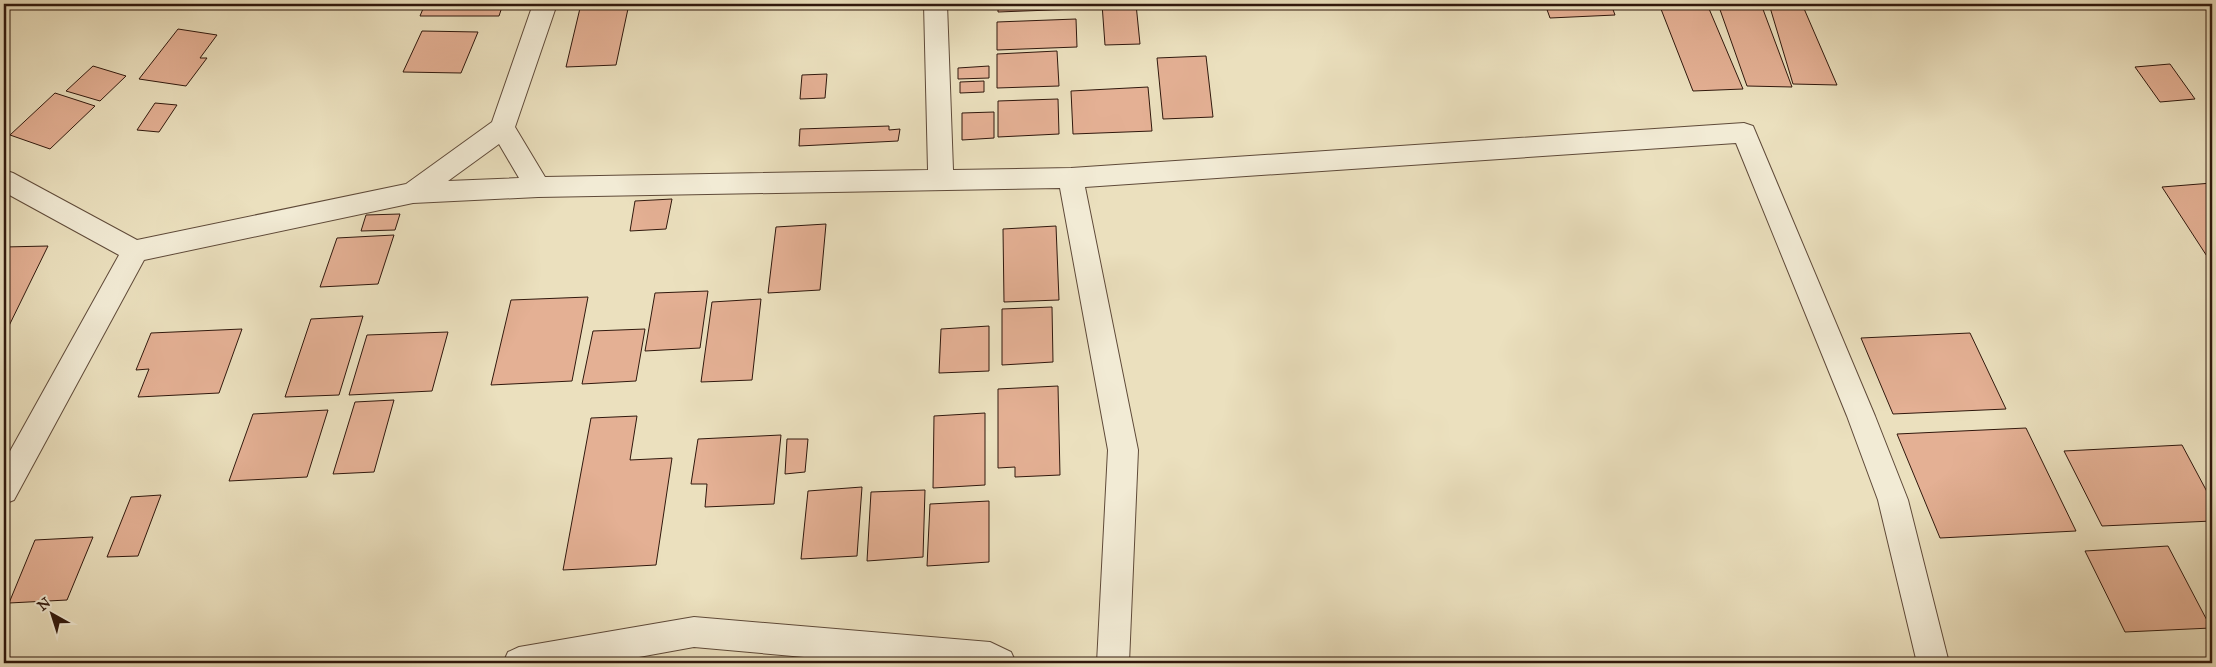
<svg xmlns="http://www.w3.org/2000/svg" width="2216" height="667" viewBox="0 0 2216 667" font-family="'IM FELL Great Primer',serif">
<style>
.building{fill:#e4b094;stroke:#30180d}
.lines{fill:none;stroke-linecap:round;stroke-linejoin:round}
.street-casing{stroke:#5f4a39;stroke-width:2}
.street{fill:#f2ebd5;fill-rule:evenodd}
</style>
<rect width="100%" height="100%" fill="#ebe0be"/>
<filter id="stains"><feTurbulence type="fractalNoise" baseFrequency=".004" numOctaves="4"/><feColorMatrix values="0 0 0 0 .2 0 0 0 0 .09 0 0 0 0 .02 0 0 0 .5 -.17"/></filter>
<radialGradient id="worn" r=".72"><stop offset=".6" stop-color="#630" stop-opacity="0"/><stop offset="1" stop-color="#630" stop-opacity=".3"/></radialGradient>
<g class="building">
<polygon points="425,4 503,4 499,16 420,16"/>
<polygon points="581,4 629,4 616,65 566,67"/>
<polygon points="998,4 1077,4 1077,9 998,12"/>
<polygon points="1102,4 1136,4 1140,44 1105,45"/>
<polygon points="1545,4 1611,4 1615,15 1550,18"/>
<polygon points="1659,4 1707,4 1743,89 1693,91"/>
<polygon points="1718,4 1761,4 1792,87 1747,86"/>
<polygon points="1769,4 1802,4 1837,85 1793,84"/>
<polygon points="1076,19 1077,47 997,50 997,22"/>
<polygon points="178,29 217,35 200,58 207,58 186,86 139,79"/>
<polygon points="422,31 478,32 461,73 403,72"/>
<polygon points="1057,51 1059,86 997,88 997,54"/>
<polygon points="1206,56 1213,117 1163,119 1157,58"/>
<polygon points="2170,64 2195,99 2160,102 2135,67"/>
<polygon points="93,66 126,76 100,101 66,91"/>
<polygon points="989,66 989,78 958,79 958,68"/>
<polygon points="827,74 825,98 800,99 802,75"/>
<polygon points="984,81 984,92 960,93 960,82"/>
<polygon points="1148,87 1152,131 1073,134 1071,91"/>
<polygon points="55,93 95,106 50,149 10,135"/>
<polygon points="1058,99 1059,134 998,137 998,101"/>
<polygon points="155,103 177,105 159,132 137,130"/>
<polygon points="994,112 994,138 962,140 962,113"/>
<polygon points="889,126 889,130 900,129 898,141 799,146 800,129"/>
<polygon points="2212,183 2212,264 2162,187"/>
<polygon points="672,199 666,229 630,231 635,201"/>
<polygon points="400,214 395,230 361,231 366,215"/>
<polygon points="826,224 820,290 768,293 776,227"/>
<polygon points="1056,226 1059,300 1004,302 1003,229"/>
<polygon points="394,235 378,284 320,287 337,238"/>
<polygon points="48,246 4,336 4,247"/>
<polygon points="708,291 700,348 645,351 655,293"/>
<polygon points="588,297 572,381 491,385 511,300"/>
<polygon points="761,299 752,380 701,382 712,302"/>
<polygon points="1052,307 1053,362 1002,365 1002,309"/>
<polygon points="363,316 339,395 285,397 311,319"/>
<polygon points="989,326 989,371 939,373 941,329"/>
<polygon points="242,329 219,393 138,397 149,369 136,370 151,333"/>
<polygon points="645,329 636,381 582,384 593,331"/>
<polygon points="448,332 432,391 349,395 367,335"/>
<polygon points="1970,333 2006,409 1893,414 1861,338"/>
<polygon points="1058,386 1060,475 1015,477 1015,467 998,468 998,389"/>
<polygon points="394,400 374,472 333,474 355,402"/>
<polygon points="328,410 307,477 229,481 253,414"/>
<polygon points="985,413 985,485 933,488 934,416"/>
<polygon points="637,416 630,460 672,458 656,565 563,570 591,418"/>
<polygon points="2026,428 2076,531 1940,538 1897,434"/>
<polygon points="781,435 774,504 705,507 707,484 691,484 698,439"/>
<polygon points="787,439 808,439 805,472 785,474"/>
<polygon points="2182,445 2212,501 2212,521 2102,526 2064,451"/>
<polygon points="862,487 857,556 801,559 808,491"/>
<polygon points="925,490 923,557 867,561 871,492"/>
<polygon points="161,495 138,556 107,557 131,497"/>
<polygon points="989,501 989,562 927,566 930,504"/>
<polygon points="93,537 67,600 9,603 35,540"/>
<polygon points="2168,546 2211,628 2125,632 2085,551"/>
</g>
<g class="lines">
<defs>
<g id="street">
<path d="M533,4H557L515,127L545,177L928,170L924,4H947L953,170L1071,168L1744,123L1753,126L1875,416L1908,500L1949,663H1917L1878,500L1847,416L1736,143L1085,187L1138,450L1129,663H1097L1108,450L1060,188L538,197L413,203L144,260L14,500L4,504V462L119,255L4,192V170L13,173L137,240L406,184L492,122ZM499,144L519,178L448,181Z"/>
<polygon points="694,617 990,642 1011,652 1016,663 871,663 694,647 606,663 503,663 508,652 519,647"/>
</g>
</defs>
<use href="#street" class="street-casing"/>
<use href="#street" class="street"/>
</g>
<rect width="2216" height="667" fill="none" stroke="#ebe0be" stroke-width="20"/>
<rect x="5" y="5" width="2206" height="657" fill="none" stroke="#30180d" stroke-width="2.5"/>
<rect x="10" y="10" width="2196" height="647" fill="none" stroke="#30180d"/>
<g transform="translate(52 614) rotate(321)" stroke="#f2ebd5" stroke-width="4" paint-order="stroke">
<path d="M0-4L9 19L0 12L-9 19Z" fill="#30180d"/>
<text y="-8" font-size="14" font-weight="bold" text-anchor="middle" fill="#30180d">N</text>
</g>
<rect width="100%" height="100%" filter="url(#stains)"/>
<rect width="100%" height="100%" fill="url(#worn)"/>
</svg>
